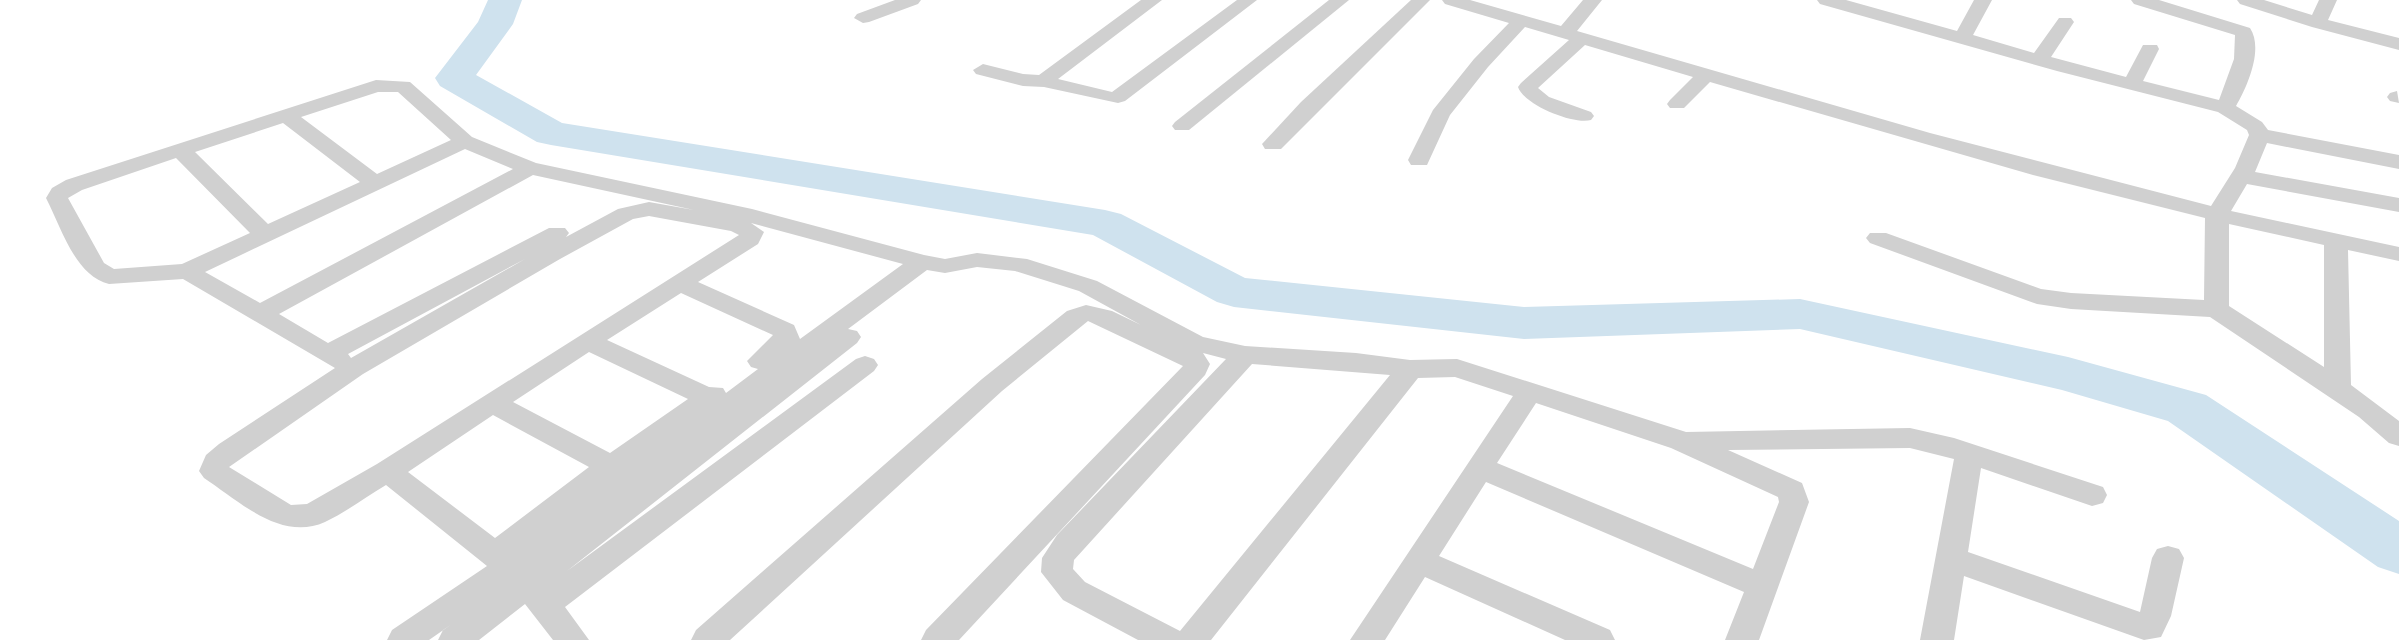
<svg xmlns="http://www.w3.org/2000/svg" width="2399" height="640" viewBox="0 0 2399 640" font-family="Poppins,sans-serif">
<style>
.lines{fill:none;stroke-linecap:round;stroke-linejoin:round}
.river{fill:#cfe2ee;fill-rule:evenodd}
.street{fill:#d0d0d0;fill-rule:evenodd}
</style>
<rect width="100%" height="100%" fill="#fff"/>
<g class="lines">
<polygon class="river" points="488,0 522,0 513,24 476,75 562,123 1105,210 1121,214 1245,278 1524,307 1800,299 2068,357 2206,395 2399,521 2399,574 2378,567 2168,421 2062,390 1800,329 1524,339 1234,307 1217,302 1093,235 551,145 537,142 440,86 435,78 478,22"/>
<g class="street">
<polygon points="895,0 921,0 918,4 869,22 863,23 854,18 857,14"/>
<polygon points="1141,0 1162,0 1058,79 1112,92 1237,0 1257,0 1125,101 1118,103 1044,87 1023,86 976,74 973,70 983,64 1023,74 1039,75"/>
<polygon points="1329,0 1349,0 1189,130 1175,130 1172,126 1175,122"/>
<polygon points="1411,0 1430,0 1281,149 1265,149 1262,144 1301,102"/>
<path d="M1442,0H1470L1561,26L1583,0H1602L1577,31L1930,133L2211,206L2235,168L2249,135L2247,130L2218,112L2057,71L1820,4L1817,0H1846L1957,31L1974,0H1992L1973,35L2034,53L2059,18H2071L2074,22L2051,57L2126,77L2143,45H2157L2159,49L2143,81L2219,100L2234,59L2235,35L2134,4L2131,0H2159L2250,28C2264,49 2247,87 2236,106L2262,122L2268,130L2399,155V169L2267,143L2255,172L2399,198V212L2247,184L2231,211L2399,247V261L2348,250L2351,385L2399,421V446L2389,443L2359,417L2210,317L2071,309L2037,304L1870,243L1866,238L1870,233H1886L2041,289L2071,293L2204,300L2205,218L2033,175L1710,82L1684,108H1670L1667,104L1670,100L1693,77L1585,45L1538,88L1549,97L1591,112L1594,116L1591,120C1574,125 1524,105 1518,87L1521,83L1569,40L1525,27L1488,67L1450,115L1427,165H1411L1408,160L1433,110L1474,59L1509,23L1445,4ZM2229,224L2324,245V367L2229,306Z"/>
<polygon points="2237,0 2264,0 2312,15 2319,0 2337,0 2328,20 2399,38 2399,50 2312,27 2240,4"/>
<path d="M376,80L410,82L472,137L536,163L752,209L924,255L945,259L977,253L1027,259L1097,281L1203,337L1245,346L1356,353L1410,360L1457,359L1686,432L1910,428L1954,438L2103,487L2107,495L2103,503L2092,506L1981,468L1968,552L2140,612L2152,558L2157,549L2168,546L2179,549L2184,558L2171,616L2161,637L2144,640L1964,576L1954,640H1920L1954,459L1910,448L1728,450L1802,483L1809,502L1759,640H1725L1744,592L1486,482L1439,556L1610,630L1615,640H1565L1425,577L1385,640H1350L1513,396L1455,377L1418,378L1211,640H1138L1063,600L1041,572L1042,558L1057,535L1226,359L1203,353L1210,364L1205,375L959,640H921L926,630L1183,366L1088,321L1002,391L730,640H691L696,630L982,379L1067,311L1086,305L1112,311L1141,325L1079,291L1015,271L977,267L945,273L927,270L848,329L857,331L861,337L857,343L567,571L856,359L865,356L874,359L878,365L874,371L565,607L589,640H553L525,604L479,640H438L443,630L452,624L429,640H387L392,630L487,566L386,485C366,497 346,512 325,522C281,542 239,501 204,478L199,471L206,455L219,444L335,368L183,279L109,284C75,276 61,227 46,198L52,188L66,180ZM378,92H398L451,140L377,174L301,117ZM283,123L360,182L268,224L195,152ZM465,149L513,169L260,303L205,272ZM176,158L250,233L182,264L114,269L104,263L68,198L82,190ZM533,175L694,210L649,202L618,209L566,237L569,233L565,228H549L328,343L279,314ZM649,216L731,231L739,235L377,464L307,504L291,505L229,467L363,374L560,259L633,219ZM751,223L903,264L800,339L794,325L698,282L758,244L764,232ZM525,259L351,358L348,354ZM681,293L773,335L747,361L751,367L758,369L726,393L723,388L709,387L607,340ZM589,352L688,399L610,453L513,402ZM1252,364L1390,375L1180,631L1085,582L1073,569L1074,560ZM1536,403L1671,448L1778,497L1779,502L1753,569L1497,463ZM493,415L589,467L495,538L408,472Z"/>
<polygon points="2397,91 2399,103 2390,101 2387,97 2390,93"/>
</g>
</g>
</svg>
